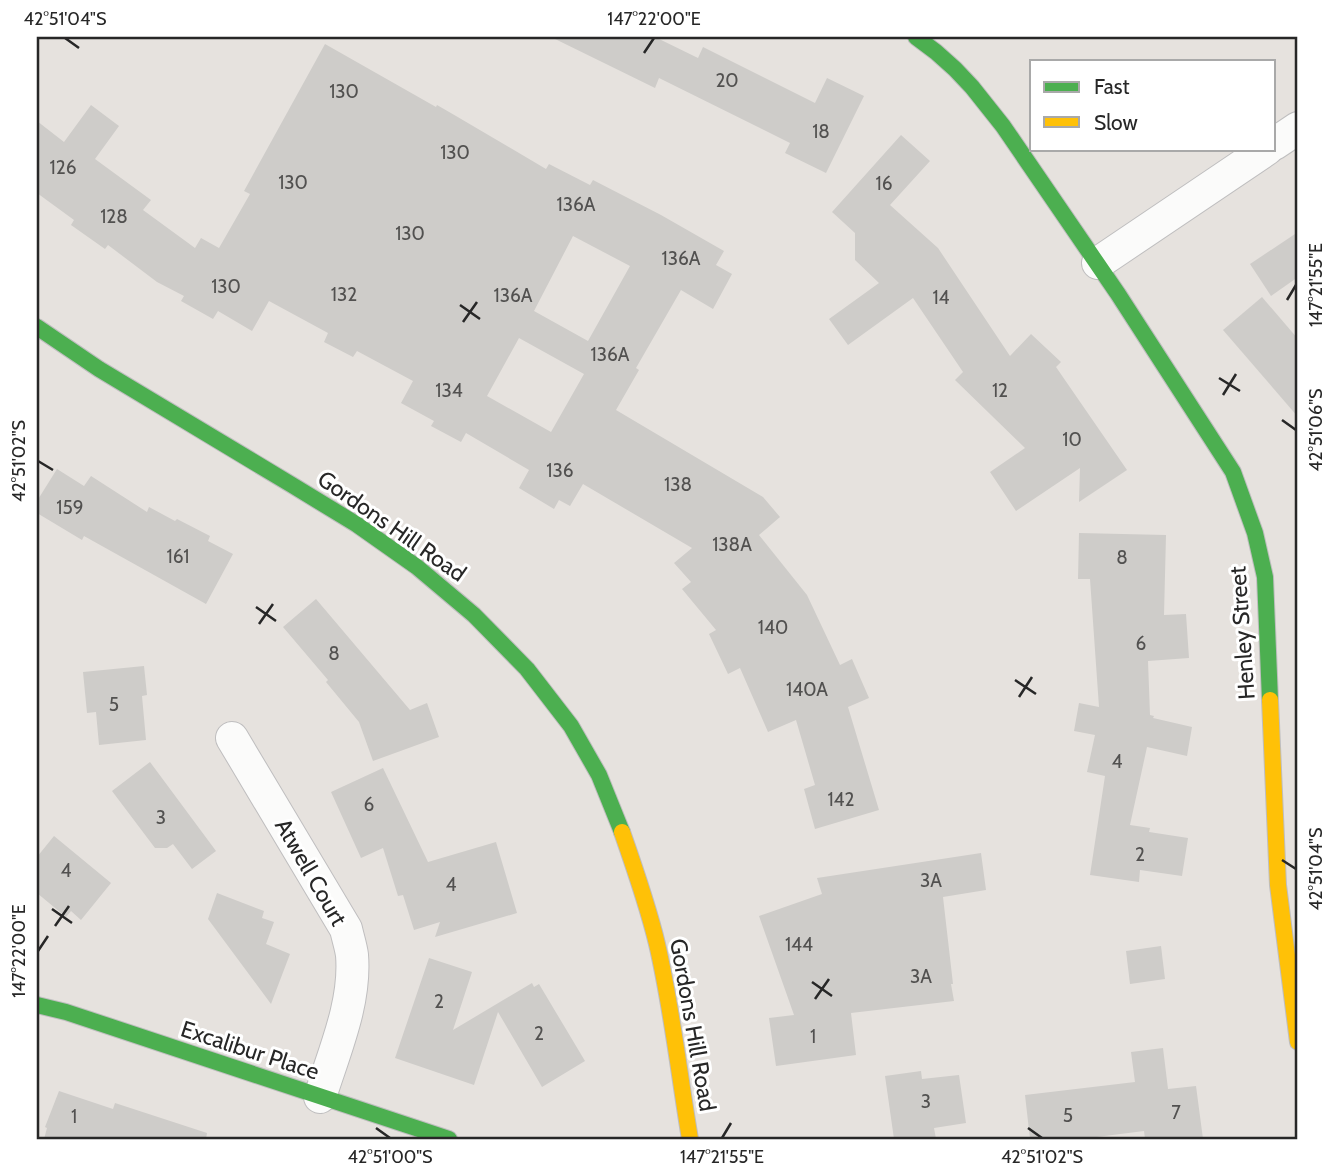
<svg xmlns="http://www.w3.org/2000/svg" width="1335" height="1176" viewBox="0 0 1335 1176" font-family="Cabin,sans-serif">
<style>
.building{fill:#ceccc9;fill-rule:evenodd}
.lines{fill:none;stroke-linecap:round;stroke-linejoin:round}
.street-casing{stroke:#bfbebf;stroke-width:34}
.fast-casing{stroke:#bfbebf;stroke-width:18}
.slow-casing{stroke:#bfbebf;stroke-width:18}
.street{stroke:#fbfbfa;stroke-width:32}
.fast{stroke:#4caf50;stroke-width:16}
.slow{stroke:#ffc107;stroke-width:16}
.ticks{fill:none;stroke:#272727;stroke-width:2.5}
.labels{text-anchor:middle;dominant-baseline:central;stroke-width:6;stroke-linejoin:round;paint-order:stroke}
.number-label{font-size:19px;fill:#525150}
.street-label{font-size:23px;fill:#272727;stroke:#fff}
.neatline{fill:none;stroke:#272727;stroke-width:2.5}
.ticks-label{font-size:18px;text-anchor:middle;fill:#272727}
</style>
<rect width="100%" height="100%" fill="#e6e2de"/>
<g class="building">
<polygon points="551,37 655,37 698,58 703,47 815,103 827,78 864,96 826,173 785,153 790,143 659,78 655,88"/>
<path d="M325,44L436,107L437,105L456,116L546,169L549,164L590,185L593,180L661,215L724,251L716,265L732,274L713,309L681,290L636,368L639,370L616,410L763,497L780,517L759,535L807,595L840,665L852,659L869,698L848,707L879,810L815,829L804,789L815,785L796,720L768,732L740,668L728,674L709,634L716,630L682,589L691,582L674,563L692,548L583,484L570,506L559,500L554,509L519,488L529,470L466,433L461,442L431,426L434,421L401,403L413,381L357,351L353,357L324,342L328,333L269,301L252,331L218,311L213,319L181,301L184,296L157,282L108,245L105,249L71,225L74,220L37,193V121L64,142L91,105L119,126L95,159L151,200L143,210L195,248L201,238L219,248L250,194L244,191ZM573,236L630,266L588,341L534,311ZM519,338L584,374L551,432L487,396Z"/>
<polygon points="901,135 930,161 890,205 938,248 1010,356 1031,334 1061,362 1056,367 1127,470 1079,502 1080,468 1016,511 990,472 1025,448 955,380 963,372 913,298 848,345 829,319 879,283 855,260 855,233 832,212"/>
<polygon points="1298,232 1298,277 1271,296 1250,264"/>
<polygon points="1262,297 1298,339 1298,417 1223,330"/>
<polygon points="57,469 84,486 91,476 147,512 149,507 175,521 177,519 210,536 208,541 233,554 206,604 84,536 82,540 37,513 37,501"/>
<polygon points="1079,533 1166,535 1164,615 1186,614 1189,658 1148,661 1150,715 1154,716 1153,718 1192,727 1187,756 1147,747 1130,825 1150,828 1149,832 1188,838 1182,876 1140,870 1139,882 1090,875 1105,776 1087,772 1095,735 1074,731 1079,703 1099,707 1090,579 1078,579"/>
<polygon points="316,599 410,710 427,703 439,737 373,761 359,722 326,682 328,680 283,627"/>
<polygon points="144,666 147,695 142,696 146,740 99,745 96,712 87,713 83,672"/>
<polygon points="150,762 216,851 192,869 173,844 167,848 155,848 112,791"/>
<polygon points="383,768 428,862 496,842 517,913 435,937 440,922 414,930 403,895 398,896 383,848 361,858 331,792"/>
<polygon points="54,836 111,883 81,920 71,911 66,917 37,893 37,857"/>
<polygon points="981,853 986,890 943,897 953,984 951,984 954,1001 851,1013 856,1055 776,1066 769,1018 794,1015 759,916 822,894 817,878"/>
<polygon points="217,893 264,911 262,918 274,922 266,944 290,954 271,1004 208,919"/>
<polygon points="1161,946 1165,979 1130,984 1126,951"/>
<polygon points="429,958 472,972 453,1030 532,983 534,987 539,984 585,1061 542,1087 498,1012 474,1085 395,1058"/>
<polygon points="1163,1048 1168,1089 1196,1086 1203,1139 1145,1139 1144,1131 1081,1139 1030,1139 1025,1095 1135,1082 1131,1052"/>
<polygon points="921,1071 922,1079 959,1075 966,1123 934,1128 936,1139 894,1139 885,1076"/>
<polygon points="59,1091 113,1109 115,1103 207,1133 206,1139 44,1139 47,1128 45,1127"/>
</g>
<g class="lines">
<defs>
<g id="street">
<polyline points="1274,144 1298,128"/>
<polyline points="1098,263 1267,149"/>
<path d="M232,738L346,929C348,938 351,947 352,955C356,1003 334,1052 320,1097"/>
</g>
<g id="fast">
<polyline points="916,37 936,52 955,69 972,87 1003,126 1118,294 1233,472 1255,533 1265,577 1270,700"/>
<polyline points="37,327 99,369 292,485 356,524 417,567 474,615 527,669 571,726 599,775 622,832"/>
<polyline points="37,1005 66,1012 449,1139"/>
</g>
<g id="slow">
<polyline points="1270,700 1278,885 1298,1042"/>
<path d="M622,832C635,869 648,906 657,944C672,1008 679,1074 690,1139"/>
</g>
</defs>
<use href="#street" class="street-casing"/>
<use href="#fast" class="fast-casing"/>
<use href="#slow" class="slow-casing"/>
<use href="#street" class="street"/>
<use href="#fast" class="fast"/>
<use href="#slow" class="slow"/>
</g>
<path class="ticks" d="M65,38L79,48M644,53L654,38M1287,300L1296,285M460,305L480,319M463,322L477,302M1219,378L1240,391M1223,395L1236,374M1282,420L1296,430M38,461L53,470M256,607L276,621M259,624L273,604M1015,680L1036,694M1019,697L1032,677M1282,860L1296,869M52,909L72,923M55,926L69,906M38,951L48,936M812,982L832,996M815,999L829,979M376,1128L390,1138M1028,1128L1042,1138M722,1138L731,1123"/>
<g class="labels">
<g class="number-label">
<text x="727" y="80">20</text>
<text x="344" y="91">130</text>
<text x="821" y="131">18</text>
<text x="455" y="152">130</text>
<text x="63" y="167">126</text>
<text x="293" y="182">130</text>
<text x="884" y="183">16</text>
<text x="576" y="204">136A</text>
<text x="114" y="216">128</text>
<text x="410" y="233">130</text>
<text x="681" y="258">136A</text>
<text x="226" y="286">130</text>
<text x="344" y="294">132</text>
<text x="513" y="295">136A</text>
<text x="941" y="297">14</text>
<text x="610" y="354">136A</text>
<text x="449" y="390">134</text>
<text x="1000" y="390">12</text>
<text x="1072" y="439">10</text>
<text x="560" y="470">136</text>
<text x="678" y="484">138</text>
<text x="70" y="507">159</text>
<text x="732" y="544">138A</text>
<text x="178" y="556">161</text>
<text x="1122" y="557">8</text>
<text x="773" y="627">140</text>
<text x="1141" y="643">6</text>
<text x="334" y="653">8</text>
<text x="807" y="689">140A</text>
<text x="114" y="704">5</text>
<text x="1117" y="761">4</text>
<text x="841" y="799">142</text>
<text x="369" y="804">6</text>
<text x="161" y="817">3</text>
<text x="1140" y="854">2</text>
<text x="66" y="870">4</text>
<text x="931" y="880">3A</text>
<text x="451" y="884">4</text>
<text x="799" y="944">144</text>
<text x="921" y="976">3A</text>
<text x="439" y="1001">2</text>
<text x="539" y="1033">2</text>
<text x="813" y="1036">1</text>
<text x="926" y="1101">3</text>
<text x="1176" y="1112">7</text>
<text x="1068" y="1115">5</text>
<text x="74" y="1116">1</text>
</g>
<g class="street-label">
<text transform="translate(392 526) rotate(35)">Gordons Hill Road</text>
<text transform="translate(1242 633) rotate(-94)">Henley Street</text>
<text transform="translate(311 872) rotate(60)">Atwell Court</text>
<text transform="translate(693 1025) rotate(80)">Gordons Hill Road</text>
<text transform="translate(250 1050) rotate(18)">Excalibur Place</text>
</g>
</g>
<rect width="1335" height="1176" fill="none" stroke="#ffffff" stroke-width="77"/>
<rect x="1030" y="60" width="245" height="91" fill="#ffffff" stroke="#a9a9a9" stroke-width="2"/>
<rect x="1044" y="82" width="35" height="10" fill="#4caf50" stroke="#a9a9a9" stroke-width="2"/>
<text x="1094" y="94" font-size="21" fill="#272727">Fast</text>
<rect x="1044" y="117" width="35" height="10" fill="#ffc107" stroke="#a9a9a9" stroke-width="2"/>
<text x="1094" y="130" font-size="21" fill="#272727">Slow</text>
<rect x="38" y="38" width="1258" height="1100" class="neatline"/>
<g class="ticks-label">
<text x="65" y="25">42°51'04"S</text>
<text x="654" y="25">147°22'00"E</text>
<text transform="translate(1316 285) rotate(-90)" y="6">147°21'55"E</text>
<text transform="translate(1316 430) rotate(-90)" y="6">42°51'06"S</text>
<text transform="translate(19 461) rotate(-90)" y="6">42°51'02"S</text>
<text transform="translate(1316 869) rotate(-90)" y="6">42°51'04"S</text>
<text transform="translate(19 951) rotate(-90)" y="6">147°22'00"E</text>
<text x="390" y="1163">42°51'00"S</text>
<text x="722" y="1163">147°21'55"E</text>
<text x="1042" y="1163">42°51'02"S</text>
</g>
</svg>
